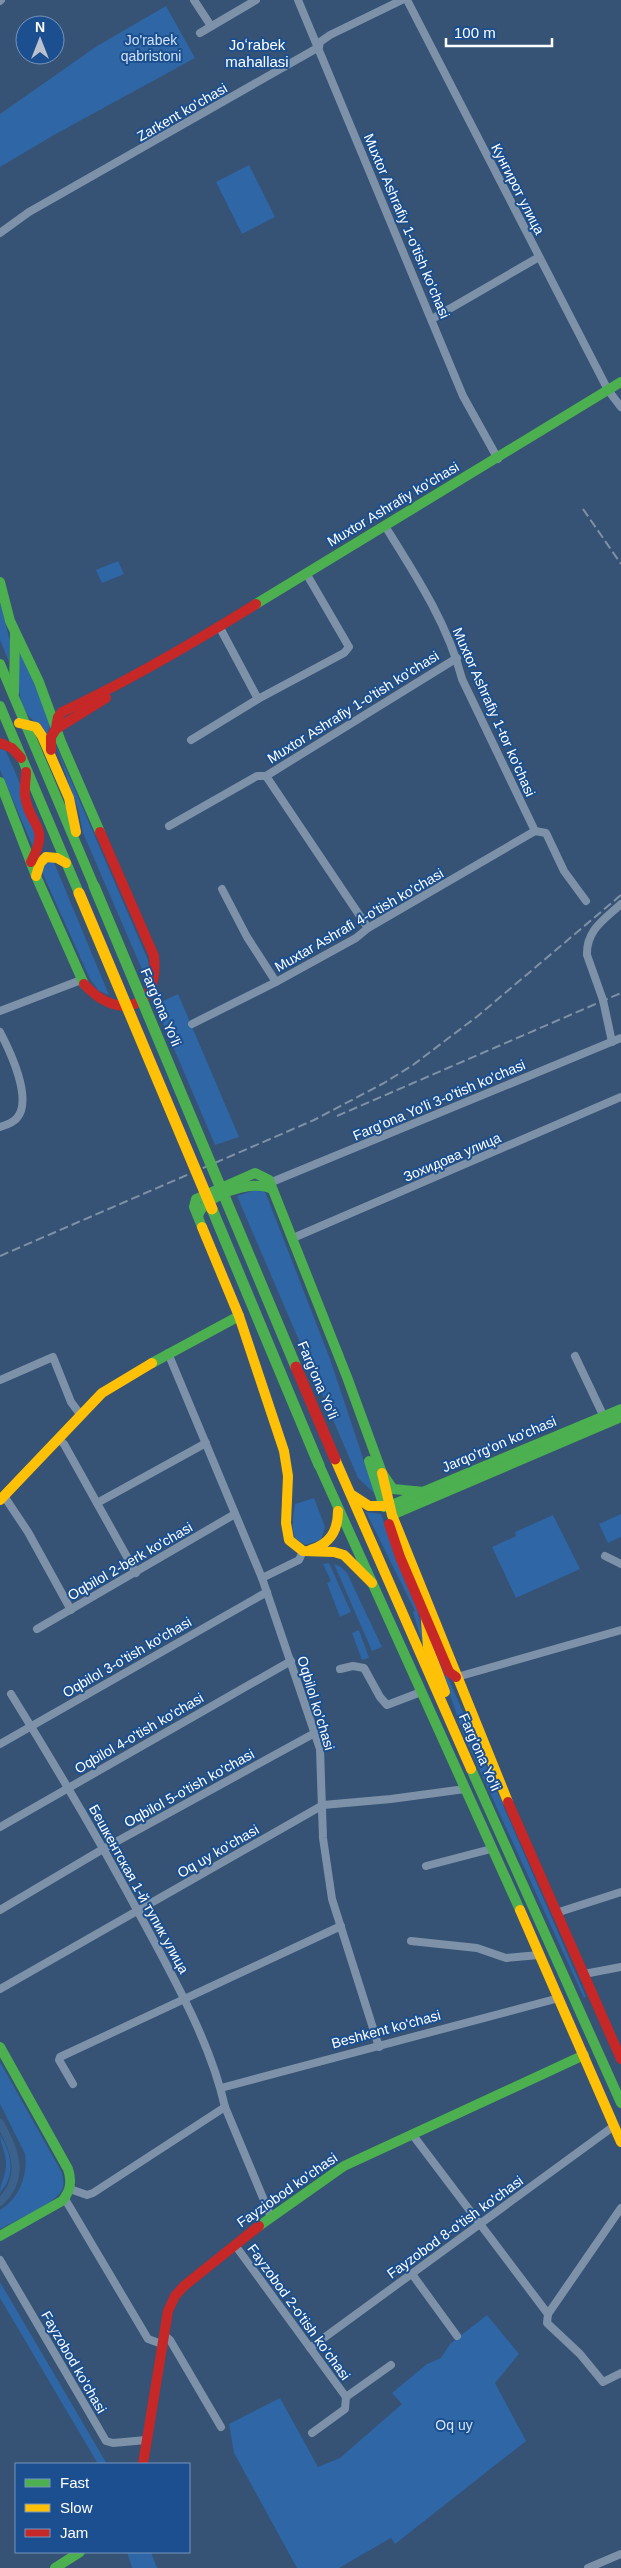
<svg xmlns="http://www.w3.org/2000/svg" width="621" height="2568" viewBox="0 0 621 2568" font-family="Helvetica,sans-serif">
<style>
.green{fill:#2f66a5}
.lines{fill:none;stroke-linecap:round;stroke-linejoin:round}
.canal{stroke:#3b618d;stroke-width:8}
.street{stroke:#7d92a8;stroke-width:8}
.fast{stroke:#4caf50;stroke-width:10}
.slow{stroke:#ffc107;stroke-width:10}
.jam{stroke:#c62828;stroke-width:10}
.rail{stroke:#7e92a7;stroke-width:2;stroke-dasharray:9 4;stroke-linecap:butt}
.fast-bridge{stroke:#4caf50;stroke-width:11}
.slow-bridge{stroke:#ffc107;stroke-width:11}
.jam-bridge{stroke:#c62828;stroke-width:11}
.labels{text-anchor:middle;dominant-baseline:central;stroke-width:4;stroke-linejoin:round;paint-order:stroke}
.park-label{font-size:14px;fill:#cfe3fa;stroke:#1b4f8f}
.street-label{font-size:14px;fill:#fff;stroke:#1b4f8f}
.neighbourhood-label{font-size:15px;fill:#fff;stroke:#1b4f8f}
</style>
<rect width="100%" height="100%" fill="#365274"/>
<g class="green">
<polygon points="166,6 195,58 54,135 0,167 0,114 97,46"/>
<polygon points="249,165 275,217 242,234 216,182"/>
<polygon points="118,561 124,574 102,583 96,570"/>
<polygon points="0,602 10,641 9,662 0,640"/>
<path d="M19,650L51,722L47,735C41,727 34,722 28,715C15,698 19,669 19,650Z"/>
<polygon points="54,741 148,960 150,973 147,981 83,833 78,809"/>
<path d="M0,749L5,750C14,767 34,817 36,836C36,840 34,843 33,847L0,770Z"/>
<polygon points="53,860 109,995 99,991 90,979 42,872 42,865"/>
<polygon points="178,994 239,1137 215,1145 157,1009 163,1001"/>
<polygon points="261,1188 266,1194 330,1359 375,1494 358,1478 237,1196"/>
<path d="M314,1498L325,1527L321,1540L305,1545L295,1538C291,1527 293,1516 295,1504Z"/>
<polygon points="366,1512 381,1514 417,1607 426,1655 413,1612 415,1611"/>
<polygon points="621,1514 621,1537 608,1543 599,1524"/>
<polygon points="553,1515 580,1569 516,1598 492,1547 516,1536 515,1532"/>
<polygon points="329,1563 351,1612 340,1617 327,1583 331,1581 323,1564"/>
<polygon points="334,1564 341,1567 347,1573 382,1647 372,1651"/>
<polygon points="359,1630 369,1658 362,1660 352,1633"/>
<polygon points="430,1636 586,1997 584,1998 464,1736"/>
<path d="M0,2062L61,2171C63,2177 65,2184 62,2190C55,2204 15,2221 0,2229V2210C19,2199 28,2175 25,2154L0,2104Z"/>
<path d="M0,2134C11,2155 17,2173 0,2193C0,2183 6,2176 6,2165C7,2154 0,2145 0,2134Z"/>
<polygon points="0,2282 107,2464 98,2464 0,2298"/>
<polygon points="487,2315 519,2354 495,2383 526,2441 395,2544 391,2538 339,2568 297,2568 234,2453 229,2424 280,2398 318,2467 340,2458 402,2404 392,2393 427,2364 441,2358 450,2344"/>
<polygon points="127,2552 151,2552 157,2568 132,2568"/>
</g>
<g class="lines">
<path class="canal" d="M0,2123C15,2150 26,2177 0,2202"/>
<g class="street">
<polyline points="194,0 211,26"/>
<polyline points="298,0 463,396 498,459"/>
<polyline points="407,0 608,390 621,407"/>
<polyline points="0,1 1,0"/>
<polyline points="200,33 256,0"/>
<polyline points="0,233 29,212 319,47 320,42 330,35 402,0"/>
<polyline points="432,319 539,257"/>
<path d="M385,526C415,574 448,624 462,679L535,831L546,833L564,871L586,901"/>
<polyline points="219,626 258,699"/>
<polyline points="191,740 258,699 344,653 349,647 306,573"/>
<polyline points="169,826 257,776 266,776"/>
<polyline points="222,889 247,937 276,982"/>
<polyline points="368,928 266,776 457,658"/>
<polyline points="0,1011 81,980"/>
<polyline points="192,1024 276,982 356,938 368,928 535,831"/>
<path d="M0,1032C10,1051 33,1099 17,1118C13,1123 6,1125 0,1127"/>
<path d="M612,1042L603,1000L587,955C586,930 605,919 621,904"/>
<polyline points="267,1184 621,1038"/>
<polyline points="293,1238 621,1097"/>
<polyline points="168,1353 262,1578 320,1749 323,1838 332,1899 379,2047"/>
<polyline points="575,1356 604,1417"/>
<polyline points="0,1380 53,1357 71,1402 80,1414"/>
<polyline points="58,1439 64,1444 136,1573"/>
<polyline points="4,1496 28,1532 71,1610"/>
<polyline points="97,1503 206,1443"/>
<polyline points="605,1556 621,1564"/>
<polyline points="262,1578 299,1560 303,1551"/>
<polyline points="37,1629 235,1514"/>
<polyline points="340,1669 353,1666 364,1668 380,1697 387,1705 421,1692"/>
<polyline points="457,1677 621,1630"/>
<path d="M11,1694C59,1771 105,1850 148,1930C178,1986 211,2045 225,2107L271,2217"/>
<polyline points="0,1744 267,1592"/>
<polyline points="0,1827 291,1661"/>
<polyline points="426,1866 491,1849"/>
<polyline points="0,1910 103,1849 313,1734"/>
<polyline points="556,1913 621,1892"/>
<polyline points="411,1941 477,1948 506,1958 539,1955"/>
<polyline points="584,1974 621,1967"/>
<polyline points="0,1989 323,1805 391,1799 465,1789"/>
<polyline points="73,2084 59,2060 60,2057 341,1926"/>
<polyline points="221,2088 559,1998"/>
<polyline points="412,2134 548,2314 547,2323 580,2354 603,2382 621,2373"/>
<polyline points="70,2189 87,2195 93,2193 225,2107"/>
<polyline points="65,2199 148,2339 162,2344"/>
<polyline points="235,2245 346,2397 391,2365"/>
<polyline points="0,2260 106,2441 113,2443 146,2440"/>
<polyline points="412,2274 457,2336"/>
<polyline points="548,2314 621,2208"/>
<polyline points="164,2335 170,2340 221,2427"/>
<polyline points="310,2348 614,2126"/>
<polyline points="312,2433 345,2409 346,2397"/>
<polyline points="588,2568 621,2554"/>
</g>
<g class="fast">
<polyline points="0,582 10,621 39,682 61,742 100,832"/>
<polyline points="256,604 621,382"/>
<polyline points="0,664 94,886"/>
<polyline points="14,693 15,633"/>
<polyline points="0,706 79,893"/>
<polyline points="0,782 36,876 84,984"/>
<path d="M198,1216C203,1196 254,1178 272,1189"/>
<polyline points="202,1227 194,1207 196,1199 255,1173 269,1180 347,1377 382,1473 393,1489 424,1492"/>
<polyline points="152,1363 239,1316"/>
<polyline points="369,1461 384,1507"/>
<polyline points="319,1465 520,1910"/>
<polyline points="389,1506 621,1409"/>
<polyline points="392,1515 621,1417"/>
<polyline points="471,1769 621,2103"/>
<path d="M0,2047L68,2169C72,2181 71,2191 62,2201L0,2236"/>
<polyline points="259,2226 344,2166 584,2055"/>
<polyline points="55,2568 80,2552"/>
</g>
<g class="slow">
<polyline points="19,723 36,727 42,736 69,798 76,832"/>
<polyline points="36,876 40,863 46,857 57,858 66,863"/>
<polyline points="202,1227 239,1316 284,1451 288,1476 286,1523 289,1540 303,1551 334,1552 344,1555 372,1583"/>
<polyline points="335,1459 471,1769"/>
<polyline points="382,1473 392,1515 508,1802"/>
<polyline points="352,1495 369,1506 389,1506"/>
<polyline points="0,1500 102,1393 152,1363"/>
<path d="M310,1550C330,1544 338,1531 338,1511"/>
<polyline points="424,1595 428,1647 445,1692"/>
<polyline points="520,1910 621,2142"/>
</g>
<g class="jam">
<path d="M56,728L58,717L62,712C129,681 193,643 256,604"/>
<polyline points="56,729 106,698"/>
<polyline points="0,743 12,748 21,758"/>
<polyline points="51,750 51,737 56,729"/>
<path d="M26,772C26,780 24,788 25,796C30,829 51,824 31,862"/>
<path d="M84,984C118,1022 160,1009 154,956L100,832"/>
<polyline points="389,1524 400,1557 449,1672 456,1677"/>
<polyline points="508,1802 621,2059"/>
<polyline points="143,2464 168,2311 175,2296 184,2286 259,2226"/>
</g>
<g class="rail">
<polyline points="583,509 621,564"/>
<polyline points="337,1116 621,993"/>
<polyline points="0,1256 314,1120 384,1083 413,1065 479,1015 621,895"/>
</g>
<g class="fast-bridge">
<polyline points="94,886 296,1367"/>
<polyline points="212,1209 319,1465"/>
</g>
<polyline class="slow-bridge" points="79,893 212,1209"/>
<polyline class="jam-bridge" points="296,1367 335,1459"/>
</g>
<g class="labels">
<g class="park-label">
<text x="151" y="40">Jo'rabek<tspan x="151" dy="16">qabristoni</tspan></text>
<text x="454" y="2425">Oq uy</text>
</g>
<g class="street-label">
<text transform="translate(182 112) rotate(-30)">Zarkent ko'chasi</text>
<text transform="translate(518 189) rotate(63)">Кунгирот улица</text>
<text transform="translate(407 226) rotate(67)">Muxtor Ashrafiy 1-o'tish ko'chasi</text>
<text transform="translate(393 504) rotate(-31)">Muxtor Ashrafiy ko'chasi</text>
<text transform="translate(353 707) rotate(-32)">Muxtor Ashrafiy 1-o'tish ko'chasi</text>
<text transform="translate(494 712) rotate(66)">Muxtor Ashrafiy 1-tor ko'chasi</text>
<text transform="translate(359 920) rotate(-30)">Muxtar Ashrafi 4-o'tish ko'chasi</text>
<text transform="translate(161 1007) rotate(67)">Farg'ona Yo'li</text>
<text transform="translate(439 1100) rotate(-23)">Farg'ona Yo'li 3-o'tish ko'chasi</text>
<text transform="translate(452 1157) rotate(-23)">Зохидова улица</text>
<text transform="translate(318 1380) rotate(67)">Farg'ona Yo'li</text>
<text transform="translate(499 1444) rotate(-23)">Jarqo'rg'on ko'chasi</text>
<text transform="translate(130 1561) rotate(-30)">Oqbilol 2-berk ko'chasi</text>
<text transform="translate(127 1657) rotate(-30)">Oqbilol 3-o'tish ko'chasi</text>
<text transform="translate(316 1703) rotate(73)">Oqbilol ko'chasi</text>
<text transform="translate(139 1733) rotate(-30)">Oqbilol 4-o'tish ko'chasi</text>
<text transform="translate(480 1752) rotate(66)">Farg'ona Yo'li</text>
<text transform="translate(189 1788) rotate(-29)">Oqbilol 5-o'tish ko'chasi</text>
<text transform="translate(218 1851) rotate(-30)">Oq uy ko'chasi</text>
<text transform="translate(139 1889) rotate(61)">Бешкентская 1-й тупик улица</text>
<text transform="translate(386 2029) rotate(-15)">Beshkent ko'chasi</text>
<text transform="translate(287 2190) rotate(-35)">Fayziobod ko'chasi</text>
<text transform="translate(455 2227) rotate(-36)">Fayzobod 8-o'tish ko'chasi</text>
<text transform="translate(299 2312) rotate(54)">Fayzobod 2-o'tish ko'chasi</text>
<text transform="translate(74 2362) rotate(60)">Fayzobod ko'chasi</text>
</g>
<g class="neighbourhood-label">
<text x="257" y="44">Joʻrabek<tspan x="257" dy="17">mahallasi</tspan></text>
</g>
</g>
<rect x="15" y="2463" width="175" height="90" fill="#1b4f8f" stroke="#7695bc"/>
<rect x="25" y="2479" width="25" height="8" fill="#4caf50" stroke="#7695bc"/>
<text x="60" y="2488" font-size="15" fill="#ffffff">Fast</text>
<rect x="25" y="2504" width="25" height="8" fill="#ffc107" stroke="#7695bc"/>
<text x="60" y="2513" font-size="15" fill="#ffffff">Slow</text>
<rect x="25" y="2529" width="25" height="8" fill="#c62828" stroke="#7695bc"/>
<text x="60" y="2538" font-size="15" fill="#ffffff">Jam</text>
<g transform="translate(40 40)"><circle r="24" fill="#1b4f8f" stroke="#7695bc"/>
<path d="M0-4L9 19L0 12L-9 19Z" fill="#b9c2ce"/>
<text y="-8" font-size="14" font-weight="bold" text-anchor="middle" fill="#ffffff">N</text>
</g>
<path d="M446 38v8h106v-8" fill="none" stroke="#ffffff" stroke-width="2.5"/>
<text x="454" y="38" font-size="15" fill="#ffffff" stroke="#1b4f8f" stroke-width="4" paint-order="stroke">100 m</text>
</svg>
